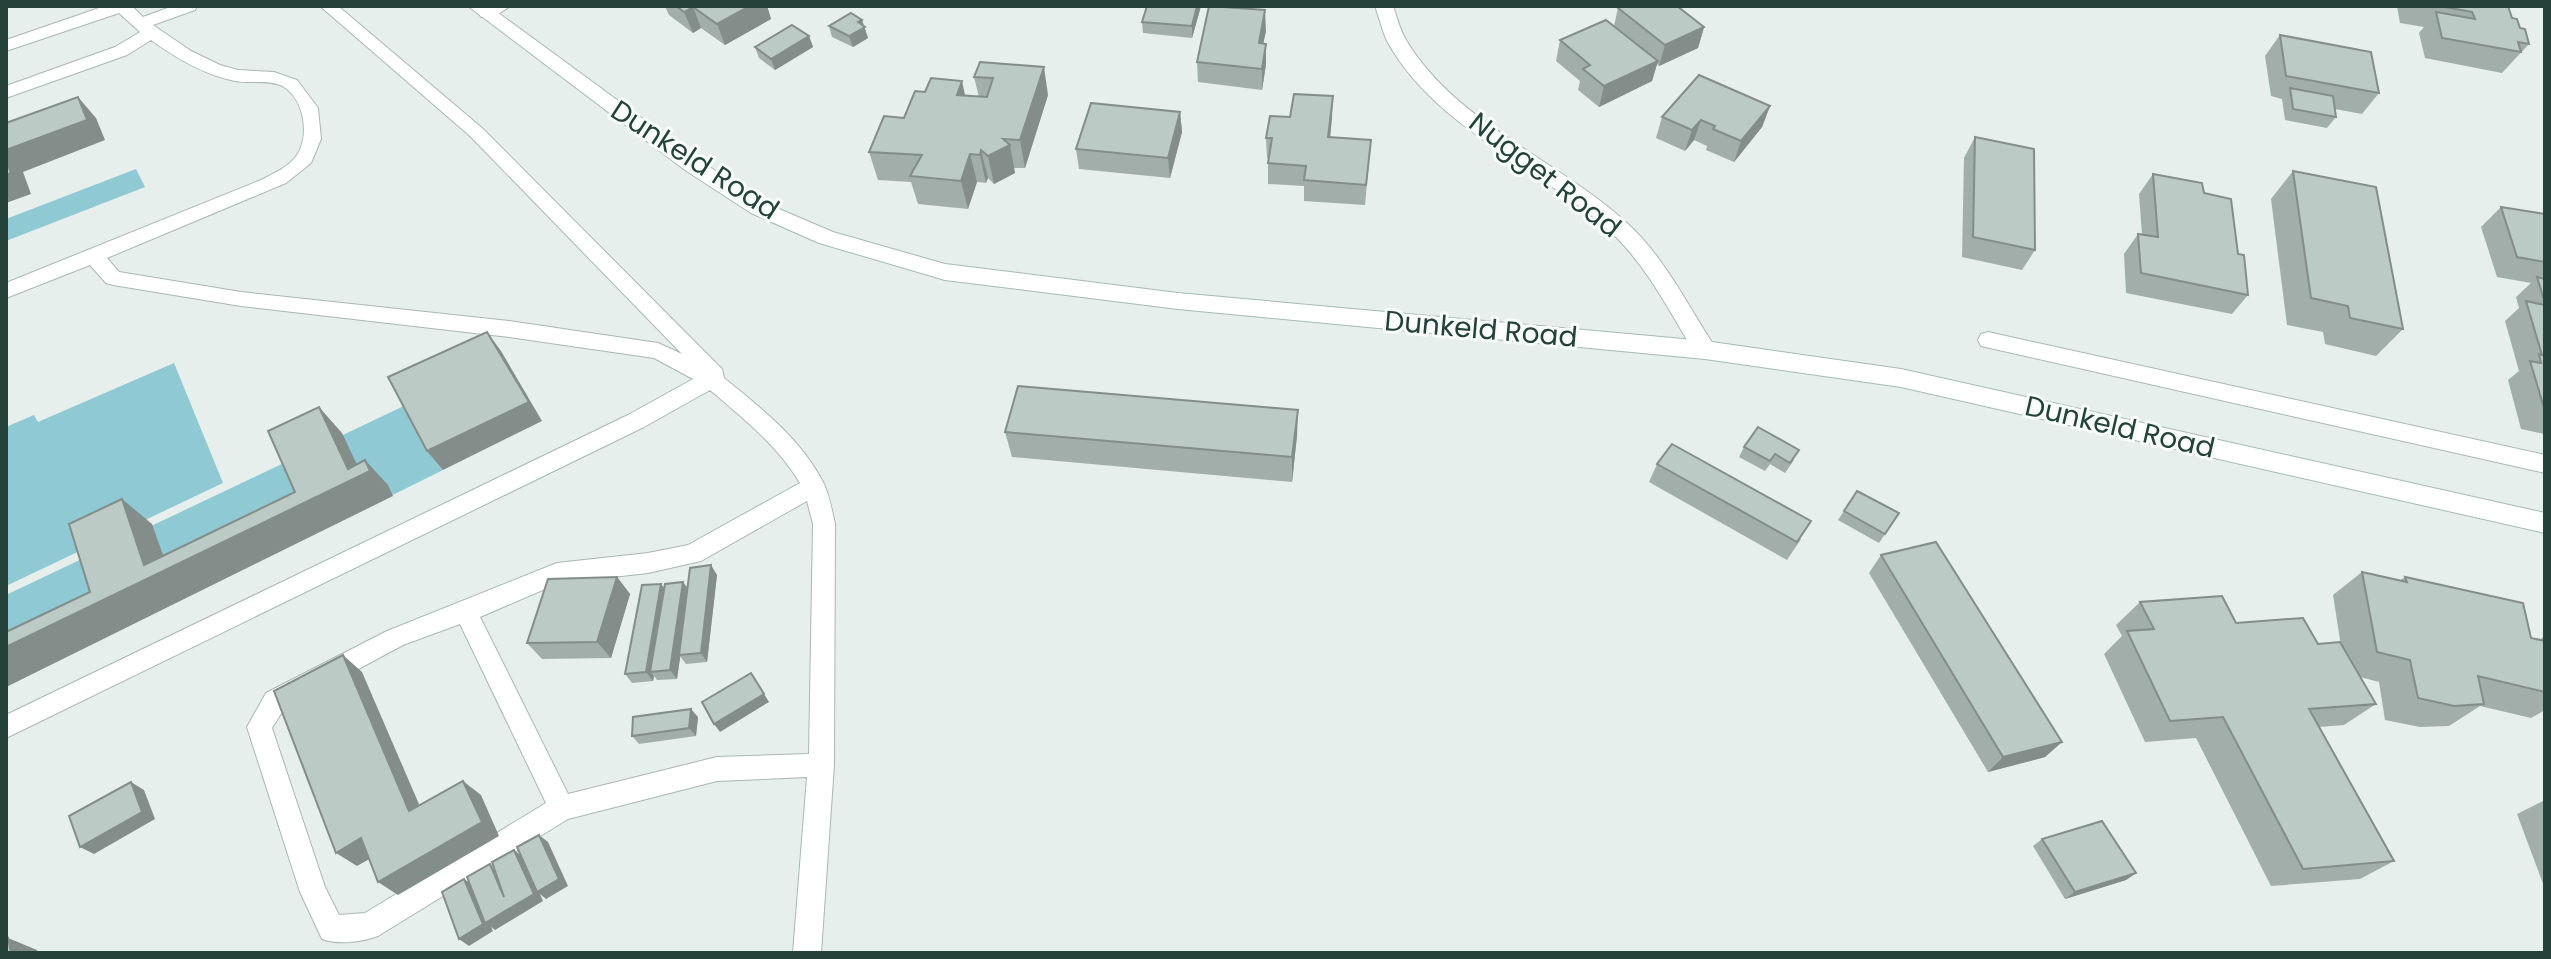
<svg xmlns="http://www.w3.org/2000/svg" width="2551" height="959" viewBox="0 0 2551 959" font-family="Poppins,sans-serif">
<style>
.water{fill:#8ec9d4}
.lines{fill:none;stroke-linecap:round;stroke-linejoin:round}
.service-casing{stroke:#a8b8b2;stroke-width:2}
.minor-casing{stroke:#a8b8b2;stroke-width:2}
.secondary-casing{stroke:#a4bbb3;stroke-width:2}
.service{fill:#fff;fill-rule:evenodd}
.minor{fill:#fff;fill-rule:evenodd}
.secondary{fill:#fff;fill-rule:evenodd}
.wall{fill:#a1aea9}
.shaded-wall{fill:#838d89}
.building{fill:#bbcac4;stroke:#838d89;stroke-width:2}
.labels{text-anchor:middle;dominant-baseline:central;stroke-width:6;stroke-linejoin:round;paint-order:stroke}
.street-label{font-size:28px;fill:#24423a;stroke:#f7fbf9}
</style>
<rect width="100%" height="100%" fill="#e6efeb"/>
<g class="water">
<polygon points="136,169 145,187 6,241 6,219"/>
<polygon points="174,363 223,483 6,586 6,427 34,415 38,422"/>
<polygon points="408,404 443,470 6,687 6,595"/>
</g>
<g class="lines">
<defs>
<g id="service">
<path d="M105,6H132L143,17L173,6H197L195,10L153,25L191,51L220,65L238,70L274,72L297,80L318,108L321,139L311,163L286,183L107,258L119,272L241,292L509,321L658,343L682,354L470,136L320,6H338L482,128L722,369L724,378C761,408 801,439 823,482C829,494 832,510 835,524L834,765L821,953H793L807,777L717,781L568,819L378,936C362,942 338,945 322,939L300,892L247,727L266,693L387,631L557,563L648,553L688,545L800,483C777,445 743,418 710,390L644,427L6,738V715L628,415L693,379L654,358L509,337L241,306L113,285L106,283L90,265L6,298V283L261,180C274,173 289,167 297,155C310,135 304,100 284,87C270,79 250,84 235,81C204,75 176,58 151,40L127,55L6,98V86L115,47L140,32L119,13L6,51V40ZM807,501L813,524L809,754L717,757L568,794L480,617L559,583L648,573L701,561ZM460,624L546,803L365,913L339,915L325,887L272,728L284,709L403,645Z"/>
<polygon points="489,6 511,6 493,17 481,17 479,13"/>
<polygon points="1988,332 2545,455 2545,473 1981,346 1978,340 1981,334"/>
</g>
<path id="minor" d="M1375,6H1393C1397,17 1400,30 1406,40C1456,123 1558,160 1628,224C1664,257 1687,304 1713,344L1716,350L1713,356L1705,359L1697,356C1671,315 1649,269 1614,235C1543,168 1436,130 1387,41C1382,30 1379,17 1375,6Z"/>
<polygon id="secondary" points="468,6 489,6 699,160 765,203 833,232 945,264 1178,293 1705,341 1901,369 2545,513 2545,533 1901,387 1705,359 1178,309 945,280 819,243 751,213 685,170"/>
</defs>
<use href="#service" class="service-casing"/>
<use href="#minor" class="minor-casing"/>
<use href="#secondary" class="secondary-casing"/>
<use href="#service" class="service"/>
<use href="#minor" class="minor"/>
<use href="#secondary" class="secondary"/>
</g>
<g class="wall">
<polygon points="665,6 767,6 771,19 725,45 701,28 693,33 669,15"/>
<polygon points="1201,6 1192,38 1143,33 1142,22"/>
<polygon points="2397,6 2508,6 2512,18 2520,28 2529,44 2502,73 2425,58 2419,33 2424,27 2400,23"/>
<polygon points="1618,8 1704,27 1698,48 1659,66 1657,64 1652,81 1599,107 1578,90 1580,81 1556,61 1560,40 1614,26"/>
<polygon points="862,20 868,38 853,47 832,37 829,26"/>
<polygon points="1266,31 1263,43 1266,64 1262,90 1198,82 1197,62"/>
<polygon points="2280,35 2379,93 2362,114 2335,109 2336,117 2327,128 2285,120 2282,99 2271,96 2265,56"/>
<polygon points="809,36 813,47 775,70 759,58 755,47"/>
<polygon points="980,62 1048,95 1025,168 1014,168 1015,173 994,184 988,178 986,183 977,182 968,209 918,204 911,182 878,180 869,152 904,118 925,92 979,97 974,77"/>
<polygon points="1770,106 1762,127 1734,162 1706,150 1707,146 1694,140 1685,151 1656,138 1662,117"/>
<polygon points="1180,112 1182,132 1170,178 1079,169 1076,149"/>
<polygon points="1290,117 1332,117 1330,138 1371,140 1365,205 1304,201 1304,186 1268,184 1268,158 1267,158 1266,138"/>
<polygon points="1975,137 2035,250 2022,270 1962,257 1964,158"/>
<polygon points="2293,171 2403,329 2376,356 2325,344 2323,332 2287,325 2271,199"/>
<polygon points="2153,174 2204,193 2238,254 2248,295 2232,314 2126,293 2124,254 2138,234 2142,234 2139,194"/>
<polygon points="2501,207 2545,214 2545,434 2521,429 2508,380 2519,371 2505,321 2519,308 2516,297 2531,283 2497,277 2481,227"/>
<polygon points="1005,432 1297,436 1292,482 1012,457"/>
<polygon points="1744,447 1794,460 1785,473 1770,464 1765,471 1739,457"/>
<polygon points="1657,464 1801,539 1787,560 1649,482"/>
<polygon points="1857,491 1899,513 1879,543 1838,520"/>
<polygon points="1881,555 2062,742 2045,757 1988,772 1869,573"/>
<polygon points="2362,572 2399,581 2405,577 2531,638 2539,640 2545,636 2545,710 2531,718 2480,706 2449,726 2420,727 2385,720 2379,682 2360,677 2376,704 2344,725 2319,727 2394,861 2360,879 2271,886 2196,738 2145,742 2104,654 2122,636 2116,625 2140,602 2236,623 2318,644 2341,646 2333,595"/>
<polygon points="717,575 707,662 686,664 680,656 677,679 657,680 654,676 653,681 632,683 625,674 664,587 687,588"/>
<polygon points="617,577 630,594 611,658 542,659 527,643"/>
<polygon points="698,717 696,736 639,744 632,736"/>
<polygon points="2545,800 2545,889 2517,814"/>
<polygon points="2042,839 2136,873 2126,880 2065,899 2033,846"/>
</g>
<g class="shaded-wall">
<polygon points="750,6 767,6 771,19 725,45 717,24"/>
<polygon points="1197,6 1201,6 1192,38 1192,26"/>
<polygon points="693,7 701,28 693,33 684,12"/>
<polygon points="1265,10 1266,31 1259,64 1259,43"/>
<polygon points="862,20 868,38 853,47 849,36 858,22"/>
<polygon points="1704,27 1698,48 1659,66 1665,45"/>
<polygon points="809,36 813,47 775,70 771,59"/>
<polygon points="1266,44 1266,64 1262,90 1262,69"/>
<polygon points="1658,61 1652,81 1599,107 1604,86"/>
<polygon points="1044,67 1048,95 1025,168 1020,140"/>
<polygon points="962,81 968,109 957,95"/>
<polygon points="1333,96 1332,117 1328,158 1328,137"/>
<polygon points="78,97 96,118 105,140 23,172 31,194 6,203 6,150"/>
<polygon points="1770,106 1762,127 1734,162 1741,141"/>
<polygon points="1180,112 1182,132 1170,178 1168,158"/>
<polygon points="1701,120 1694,140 1685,151 1692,130"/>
<polygon points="1010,145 1015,173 994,184 988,156"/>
<polygon points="981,150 988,178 986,183 980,155"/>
<polygon points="970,154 977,182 968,209 961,181"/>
<polygon points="487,332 501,351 542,421 443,470 427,451"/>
<polygon points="319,407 342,433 362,475 365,460 388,485 393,496 6,687 6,647 144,565 122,499 152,524 168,569 348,469"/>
<polygon points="1298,410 1297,436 1292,482 1292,457"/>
<polygon points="711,565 717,575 707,662 701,653"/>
<polygon points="617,577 630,594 611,658 597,642"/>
<polygon points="683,582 690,591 677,679 670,670"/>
<polygon points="661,584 668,593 650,672 654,676 653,681 646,672"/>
<polygon points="343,655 362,672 428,825 409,811"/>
<polygon points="751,673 769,702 720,732 714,724"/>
<polygon points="691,709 698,717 696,736 689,728"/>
<polygon points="2062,742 2045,757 1988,772 2003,757"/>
<polygon points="463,781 481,795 499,836 398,895 378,882"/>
<polygon points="131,782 144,790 155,819 94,854 80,847"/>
<polygon points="539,835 548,842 568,886 546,899 540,894 543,901 495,930 491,927 493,931 469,946 459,939 464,879 474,886 489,921 514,850 523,857"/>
<polygon points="361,838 382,852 357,866 336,853"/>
<polygon points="2136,873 2126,880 2065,899 2075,892"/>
<polygon points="8,938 37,950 38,953 6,953"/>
</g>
<g class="building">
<polygon points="676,6 750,6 717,24 693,7 684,12"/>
<polygon points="1147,6 1197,6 1192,26 1142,22"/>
<polygon points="1209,6 1265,10 1259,43 1266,44 1262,69 1197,62"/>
<polygon points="1622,6 1677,6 1704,27 1665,45 1618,8"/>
<polygon points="2439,6 2508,6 2512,18 2517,19 2520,28 2525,29 2529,44 2518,42 2521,52 2442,38 2436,12 2475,19 2472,12"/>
<polygon points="851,13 862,20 858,22 865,27 849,36 829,26"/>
<polygon points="1606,20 1658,61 1604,86 1583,69 1590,65 1560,40"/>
<polygon points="792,25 809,36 771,59 755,47"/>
<polygon points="2280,35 2371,52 2379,93 2286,76"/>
<polygon points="980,62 1044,67 1020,140 1003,139 1010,145 988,156 981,150 980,155 970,154 961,181 910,176 922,155 869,152 884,116 904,118 915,91 925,92 931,78 962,81 957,95 987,97 993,78 974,77"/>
<polygon points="1699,75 1770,106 1741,141 1713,129 1715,126 1701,120 1692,130 1662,117"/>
<polygon points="2290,88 2333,96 2336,117 2293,109"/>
<polygon points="1294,94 1333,96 1328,137 1371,140 1366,185 1304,180 1306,166 1268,163 1272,138 1266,138 1270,116 1290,117"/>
<polygon points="78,97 87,120 6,150 6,123"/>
<polygon points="1091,103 1180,112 1168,158 1076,149"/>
<polygon points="1975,137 2034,149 2035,250 1973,237"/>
<polygon points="6,160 11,173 6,175"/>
<polygon points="2293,171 2376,187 2403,329 2350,318 2348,306 2311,298"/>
<polygon points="2153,174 2202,183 2204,193 2231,199 2238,254 2244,255 2248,295 2141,273 2138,234 2158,237"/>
<polygon points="2501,207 2545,214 2545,262 2517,257"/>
<polygon points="2537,277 2545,279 2545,303"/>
<polygon points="2526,301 2545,305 2545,411 2530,361 2541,363 2539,354 2542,355"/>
<polygon points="487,332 529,402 427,451 388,377"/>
<polygon points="1018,386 1298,410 1292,457 1005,432"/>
<polygon points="319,407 348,469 365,460 370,471 6,647 6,632 90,592 69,524 122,499 144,565 295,492 268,431"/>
<polygon points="1758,427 1799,450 1790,463 1775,454 1770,461 1744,447"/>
<polygon points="1672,444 1811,521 1797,542 1657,464"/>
<polygon points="1857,491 1899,513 1885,534 1844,511"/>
<polygon points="1936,542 2062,742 2003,757 1881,555"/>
<polygon points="711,565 701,653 679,655 690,568"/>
<polygon points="2362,572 2407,582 2405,577 2523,603 2531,638 2545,641 2545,692 2478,676 2484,704 2454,706 2418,698 2410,660 2377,652"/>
<polygon points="617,577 597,642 527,643 548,579"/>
<polygon points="683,582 670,670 650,672 665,584"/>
<polygon points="661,584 646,672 625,674 642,585"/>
<polygon points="2222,596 2236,623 2303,618 2318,644 2340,642 2376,704 2309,709 2394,861 2303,869 2223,717 2170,721 2127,631 2154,629 2140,602"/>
<polygon points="343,655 409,811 463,781 482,822 378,882 361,838 336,853 274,691"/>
<polygon points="751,673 764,694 714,724 702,702"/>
<polygon points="691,709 689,728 632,736 633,717"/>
<polygon points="131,782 142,812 80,847 69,816"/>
<polygon points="2102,821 2136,873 2075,892 2042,839"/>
<polygon points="539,835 559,879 537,892 517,847"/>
<polygon points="514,850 534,894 485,923 467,877 490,864 504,897 492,862"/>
<polygon points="464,879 483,924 459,939 442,892"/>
<polygon points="8,938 11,953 6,953 6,939"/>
</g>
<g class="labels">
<g class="street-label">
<text transform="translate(695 160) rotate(33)">Dunkeld Road</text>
<text transform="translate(1545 175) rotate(38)">Nugget Road</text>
<text transform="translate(1481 329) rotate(5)">Dunkeld Road</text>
<text transform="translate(2120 427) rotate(13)">Dunkeld Road</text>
</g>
</g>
<rect width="2551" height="959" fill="none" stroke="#24423a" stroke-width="16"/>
</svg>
